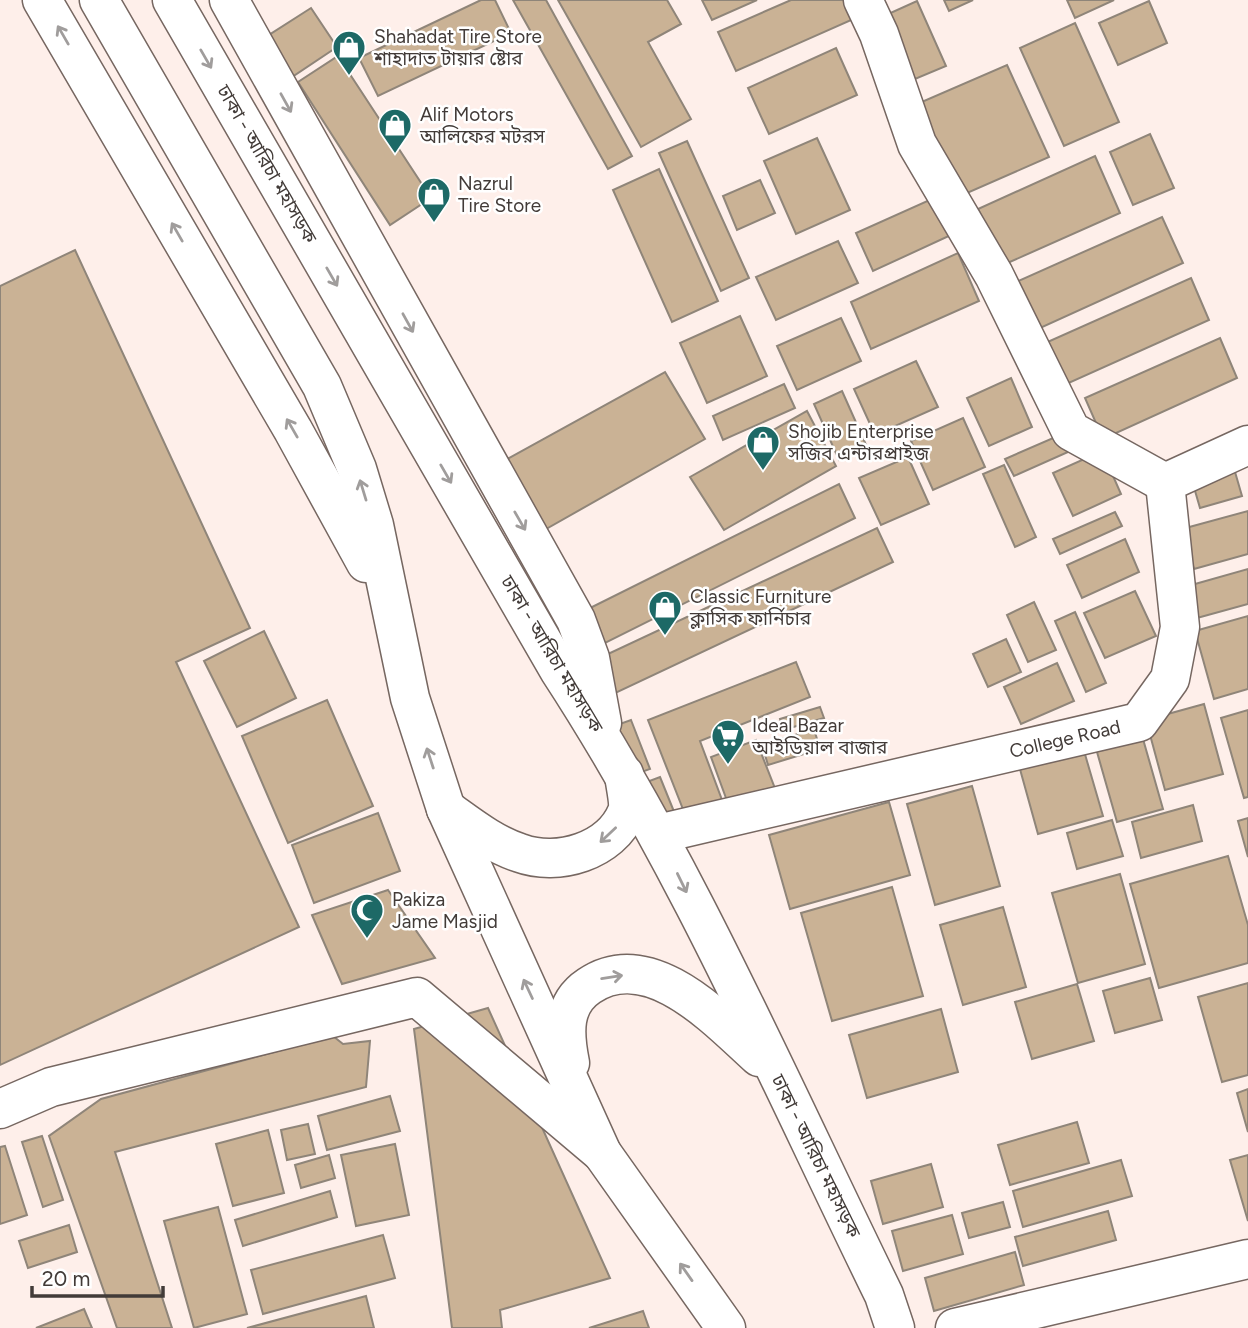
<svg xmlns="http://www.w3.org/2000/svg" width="1248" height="1328" viewBox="0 0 1248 1328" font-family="Figtree,'Noto Sans Bengali',sans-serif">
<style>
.building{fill:#cab295;stroke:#8f8579;stroke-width:2}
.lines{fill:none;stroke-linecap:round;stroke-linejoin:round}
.street-casing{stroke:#766761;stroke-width:41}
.highway-casing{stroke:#766761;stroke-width:41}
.street{stroke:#fff;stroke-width:38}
.highway{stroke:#fff;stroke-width:38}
.oneway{stroke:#a09d9c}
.labels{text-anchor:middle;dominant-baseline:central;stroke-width:5;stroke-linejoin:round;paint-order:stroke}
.poi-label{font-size:19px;fill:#423b38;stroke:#fff;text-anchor:start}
.street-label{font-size:19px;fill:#423b38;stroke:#fff}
</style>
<rect width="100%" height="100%" fill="#feefea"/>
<g class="building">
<polygon points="481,0 495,0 511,33 378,96 359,58"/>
<polygon points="513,0 546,0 632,156 608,169"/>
<polygon points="558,0 667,0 681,24 648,42 691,119 641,147"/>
<polygon points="702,0 757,0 712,20"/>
<polygon points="791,0 851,0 858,17 736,71 718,32"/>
<polygon points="944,0 973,0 949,11"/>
<polygon points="1067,0 1114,0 1075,18"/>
<polygon points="917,1 946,66 915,79 886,15"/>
<polygon points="1149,1 1167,43 1118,65 1099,23"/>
<polygon points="311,8 337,47 277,87 250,47"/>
<polygon points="1075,23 1119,122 1064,146 1020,48"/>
<polygon points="836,48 857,95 769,134 748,88"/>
<polygon points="338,56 431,198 390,225 298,82"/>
<polygon points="1007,65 1049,157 958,197 917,104"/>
<polygon points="1150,134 1174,188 1133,205 1110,152"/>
<polygon points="817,138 850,210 796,234 764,161"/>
<polygon points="687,141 749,278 721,291 659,153"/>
<polygon points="1095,156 1120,213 1003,265 978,209"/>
<polygon points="659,169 718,301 672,322 613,190"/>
<polygon points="760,180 775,213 737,230 723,196"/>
<polygon points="934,198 951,235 873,271 856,233"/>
<polygon points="1162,217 1183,263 1038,329 1016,282"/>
<polygon points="838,241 858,283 776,320 756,277"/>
<polygon points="75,250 250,628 176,662 299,927 0,1065 0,286"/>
<polygon points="958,253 979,301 871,349 851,302"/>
<polygon points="1191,278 1209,320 1062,386 1043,344"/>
<polygon points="740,316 767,376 707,403 680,343"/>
<polygon points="841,318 861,361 797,390 777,346"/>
<polygon points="1220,338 1237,378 1103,439 1085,398"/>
<polygon points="916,361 938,407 875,435 854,389"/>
<polygon points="665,372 705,439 532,537 489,469"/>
<polygon points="1011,378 1032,427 989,446 967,398"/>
<polygon points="784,384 795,408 723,440 713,416"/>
<polygon points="842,391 867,447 839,460 814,404"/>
<polygon points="807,411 836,466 724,530 690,477"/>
<polygon points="963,418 985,467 933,490 911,441"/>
<polygon points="1060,435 1068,452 1014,476 1005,459"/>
<polygon points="1102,451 1121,494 1073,516 1053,473"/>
<polygon points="908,457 929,504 881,525 859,478"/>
<polygon points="1004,465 1036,537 1015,547 983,474"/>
<polygon points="1233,465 1242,496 1200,508 1191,477"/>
<polygon points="839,484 855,518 591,650 574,616"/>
<polygon points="1248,511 1248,554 1194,569 1182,529"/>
<polygon points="1115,512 1122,526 1060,554 1053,539"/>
<polygon points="877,528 893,562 609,696 593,661"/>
<polygon points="1125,539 1139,572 1082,598 1067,565"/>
<polygon points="1248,569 1248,604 1197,618 1188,586"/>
<polygon points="1135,591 1156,636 1105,658 1084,613"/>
<polygon points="1034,602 1056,650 1028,662 1007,615"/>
<polygon points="1075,612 1106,683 1086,692 1055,621"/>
<polygon points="1248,616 1248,689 1214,699 1195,631"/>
<polygon points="264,631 296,698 237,727 204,661"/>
<polygon points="1006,639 1021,672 988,687 973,654"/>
<polygon points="796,662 810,697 700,741 725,808 688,822 648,720"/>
<polygon points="1057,663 1074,701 1021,724 1004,687"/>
<polygon points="327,700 373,806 288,843 242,736"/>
<polygon points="1204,704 1223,774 1165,790 1146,720"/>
<polygon points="820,707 824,718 783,730 780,719"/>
<polygon points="1248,710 1248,797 1244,798 1221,718"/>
<polygon points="631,720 650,769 633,775 614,726"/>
<polygon points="1139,725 1163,809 1117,822 1093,738"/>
<polygon points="814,729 820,749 768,765 762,745"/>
<polygon points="756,740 776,791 730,809 711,757"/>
<polygon points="1082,744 1103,816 1038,834 1018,762"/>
<polygon points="660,777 677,819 652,829 636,786"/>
<polygon points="972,786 1000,886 935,905 907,804"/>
<polygon points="889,802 910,875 790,909 769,835"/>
<polygon points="1193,805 1202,841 1141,858 1132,822"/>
<polygon points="378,813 400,871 314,903 292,845"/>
<polygon points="1248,818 1248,857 1238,821"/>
<polygon points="1112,820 1123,856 1077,869 1067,833"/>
<polygon points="1228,856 1248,925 1248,963 1159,988 1130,884"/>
<polygon points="1120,874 1145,964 1078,983 1052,893"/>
<polygon points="892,887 923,996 832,1021 801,913"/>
<polygon points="388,890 435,958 342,984 312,915"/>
<polygon points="1003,907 1026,987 963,1005 940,925"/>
<polygon points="1150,978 1162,1020 1115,1033 1103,991"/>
<polygon points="1248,983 1248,1075 1222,1082 1198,997"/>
<polygon points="1077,984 1094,1041 1032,1059 1015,1002"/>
<polygon points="488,1008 610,1278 500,1310 502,1328 452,1328 414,1029"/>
<polygon points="941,1009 958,1072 867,1098 849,1035"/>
<polygon points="333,1036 343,1044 370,1041 366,1087 115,1152 172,1328 117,1328 49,1136 101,1099"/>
<polygon points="1248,1089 1248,1132 1237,1093"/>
<polygon points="390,1096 400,1131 327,1150 318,1116"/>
<polygon points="1077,1122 1089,1163 1010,1185 998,1145"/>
<polygon points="308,1124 315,1154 287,1160 281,1130"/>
<polygon points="268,1130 284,1193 233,1206 216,1144"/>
<polygon points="42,1136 63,1200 43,1207 22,1142"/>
<polygon points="395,1144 409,1215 356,1226 341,1155"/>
<polygon points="5,1146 27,1215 0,1224 0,1147"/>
<polygon points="329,1155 335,1178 301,1188 295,1165"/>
<polygon points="1248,1155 1248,1221 1230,1160"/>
<polygon points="1121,1160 1132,1196 1023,1227 1013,1191"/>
<polygon points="931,1164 943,1207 883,1224 871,1181"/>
<polygon points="330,1191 337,1217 243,1246 235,1220"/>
<polygon points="1003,1202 1010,1227 969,1238 962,1213"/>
<polygon points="218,1207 247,1314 194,1328 164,1221"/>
<polygon points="1108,1211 1116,1240 1023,1266 1015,1237"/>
<polygon points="952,1215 963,1254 903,1271 892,1231"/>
<polygon points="69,1225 77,1252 28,1268 19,1241"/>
<polygon points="383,1235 395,1278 263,1314 251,1270"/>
<polygon points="1015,1252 1024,1285 934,1311 925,1278"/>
<polygon points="366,1296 374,1328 247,1328"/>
<polygon points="84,1309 92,1328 36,1328"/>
<polygon points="643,1311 649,1328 589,1328"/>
</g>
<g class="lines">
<defs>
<g id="street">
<polyline points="863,0 879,34 917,144 994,275 1071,431 1165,483"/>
<polyline points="658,834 1139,722 1170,679 1180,627 1165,483 1248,445"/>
<polyline points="0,1109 51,1087 417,997 602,1153"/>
<polyline points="955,1328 1248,1259"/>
</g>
<g id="highway">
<polyline points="42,0 293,430 366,563"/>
<polyline points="99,0 322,386 357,469 374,525 410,698 446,809 602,1153 726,1328"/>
<path d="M172,0L559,670C687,866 781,1085 884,1295L895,1328"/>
<polyline points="229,0 576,620 590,658 602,723"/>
<path d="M446,809C470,826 492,844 520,853C558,867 611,851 627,812C630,803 625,785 624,774"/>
<path d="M570,1063C564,1033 562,1004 589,986C650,945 718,1020 759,1057"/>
</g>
</defs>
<use href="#street" class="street-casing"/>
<use href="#highway" class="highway-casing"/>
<use href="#street" class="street"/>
<use href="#highway" class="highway"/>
</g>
<defs><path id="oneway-shaft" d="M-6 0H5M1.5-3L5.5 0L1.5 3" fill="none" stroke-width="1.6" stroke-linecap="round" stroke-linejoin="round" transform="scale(1.75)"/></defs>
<g class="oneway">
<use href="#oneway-shaft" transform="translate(63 35) rotate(-120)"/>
<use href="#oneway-shaft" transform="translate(206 59) rotate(60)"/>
<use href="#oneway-shaft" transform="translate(286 103) rotate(61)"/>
<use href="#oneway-shaft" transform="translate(177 232) rotate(-120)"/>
<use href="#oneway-shaft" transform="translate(332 277) rotate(60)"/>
<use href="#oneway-shaft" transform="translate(408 323) rotate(61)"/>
<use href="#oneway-shaft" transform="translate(292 428) rotate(-120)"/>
<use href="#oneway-shaft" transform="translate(446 474) rotate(60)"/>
<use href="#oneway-shaft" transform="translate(363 490) rotate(-107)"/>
<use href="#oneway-shaft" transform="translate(520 521) rotate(60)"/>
<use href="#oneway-shaft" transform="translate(430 758) rotate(-108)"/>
<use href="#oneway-shaft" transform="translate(608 835) rotate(137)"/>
<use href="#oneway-shaft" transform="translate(682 883) rotate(64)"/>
<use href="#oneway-shaft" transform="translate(612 977) rotate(-9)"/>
<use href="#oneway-shaft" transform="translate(528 989) rotate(-115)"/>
<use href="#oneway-shaft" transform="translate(686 1272) rotate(-125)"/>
</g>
<defs>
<symbol id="shop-pin" viewBox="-11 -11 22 30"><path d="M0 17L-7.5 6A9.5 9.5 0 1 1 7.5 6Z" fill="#1d6966" stroke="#fff"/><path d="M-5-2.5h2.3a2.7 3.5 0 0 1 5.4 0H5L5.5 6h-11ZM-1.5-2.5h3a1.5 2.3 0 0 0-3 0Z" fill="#fff"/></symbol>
<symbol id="supermarket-pin" viewBox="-11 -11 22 30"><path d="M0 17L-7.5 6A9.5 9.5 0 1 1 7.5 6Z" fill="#1d6966" stroke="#fff"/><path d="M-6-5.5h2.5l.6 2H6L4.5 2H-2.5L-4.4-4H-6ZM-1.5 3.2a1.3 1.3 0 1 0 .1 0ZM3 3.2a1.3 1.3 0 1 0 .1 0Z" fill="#fff"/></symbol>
<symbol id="mosque-pin" viewBox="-11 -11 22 30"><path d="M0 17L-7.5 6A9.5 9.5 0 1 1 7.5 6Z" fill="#1d6966" stroke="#fff"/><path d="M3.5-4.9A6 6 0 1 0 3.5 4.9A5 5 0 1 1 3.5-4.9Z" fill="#fff"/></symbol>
</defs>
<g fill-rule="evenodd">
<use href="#shop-pin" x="330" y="28" width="38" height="52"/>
<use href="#shop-pin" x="376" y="106" width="38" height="52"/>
<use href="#shop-pin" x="415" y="175" width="38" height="52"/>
<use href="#shop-pin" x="744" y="423" width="38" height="52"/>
<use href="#shop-pin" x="646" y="588" width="38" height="52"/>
<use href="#supermarket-pin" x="709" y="717" width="38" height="52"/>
<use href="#mosque-pin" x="348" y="891" width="38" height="52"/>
</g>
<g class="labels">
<g class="poi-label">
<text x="374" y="36">Shahadat Tire Store<tspan x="374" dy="22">শাহাদাত টায়ার ষ্টোর</tspan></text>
<text x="420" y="114">Alif Motors<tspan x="420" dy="22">আলিফের মটরস</tspan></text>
<text x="458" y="183">Nazrul<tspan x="458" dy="22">Tire Store</tspan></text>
<text x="788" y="431">Shojib Enterprise<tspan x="788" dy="22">সজিব এন্টারপ্রাইজ</tspan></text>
<text x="690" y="596">Classic Furniture<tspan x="690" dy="22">ক্লাসিক ফার্নিচার</tspan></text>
<text x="752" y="725">Ideal Bazar<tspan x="752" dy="22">আইডিয়াল বাজার</tspan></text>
<text x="392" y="899">Pakiza<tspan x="392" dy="22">Jame Masjid</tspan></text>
</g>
<g class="street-label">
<text transform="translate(267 164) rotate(60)">ঢাকা - আরিচা মহাসড়ক</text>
<text transform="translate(552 654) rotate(59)">ঢাকা - আরিচা মহাসড়ক</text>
<text transform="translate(1065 739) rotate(-13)">College Road</text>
<text transform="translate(816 1156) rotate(64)">ঢাকা - আরিচা মহাসড়ক</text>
</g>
</g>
<path d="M32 1286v10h131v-10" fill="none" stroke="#423b38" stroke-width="3.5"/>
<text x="42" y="1286" font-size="21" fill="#423b38" stroke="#ffffff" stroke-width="5" paint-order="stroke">20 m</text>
</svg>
